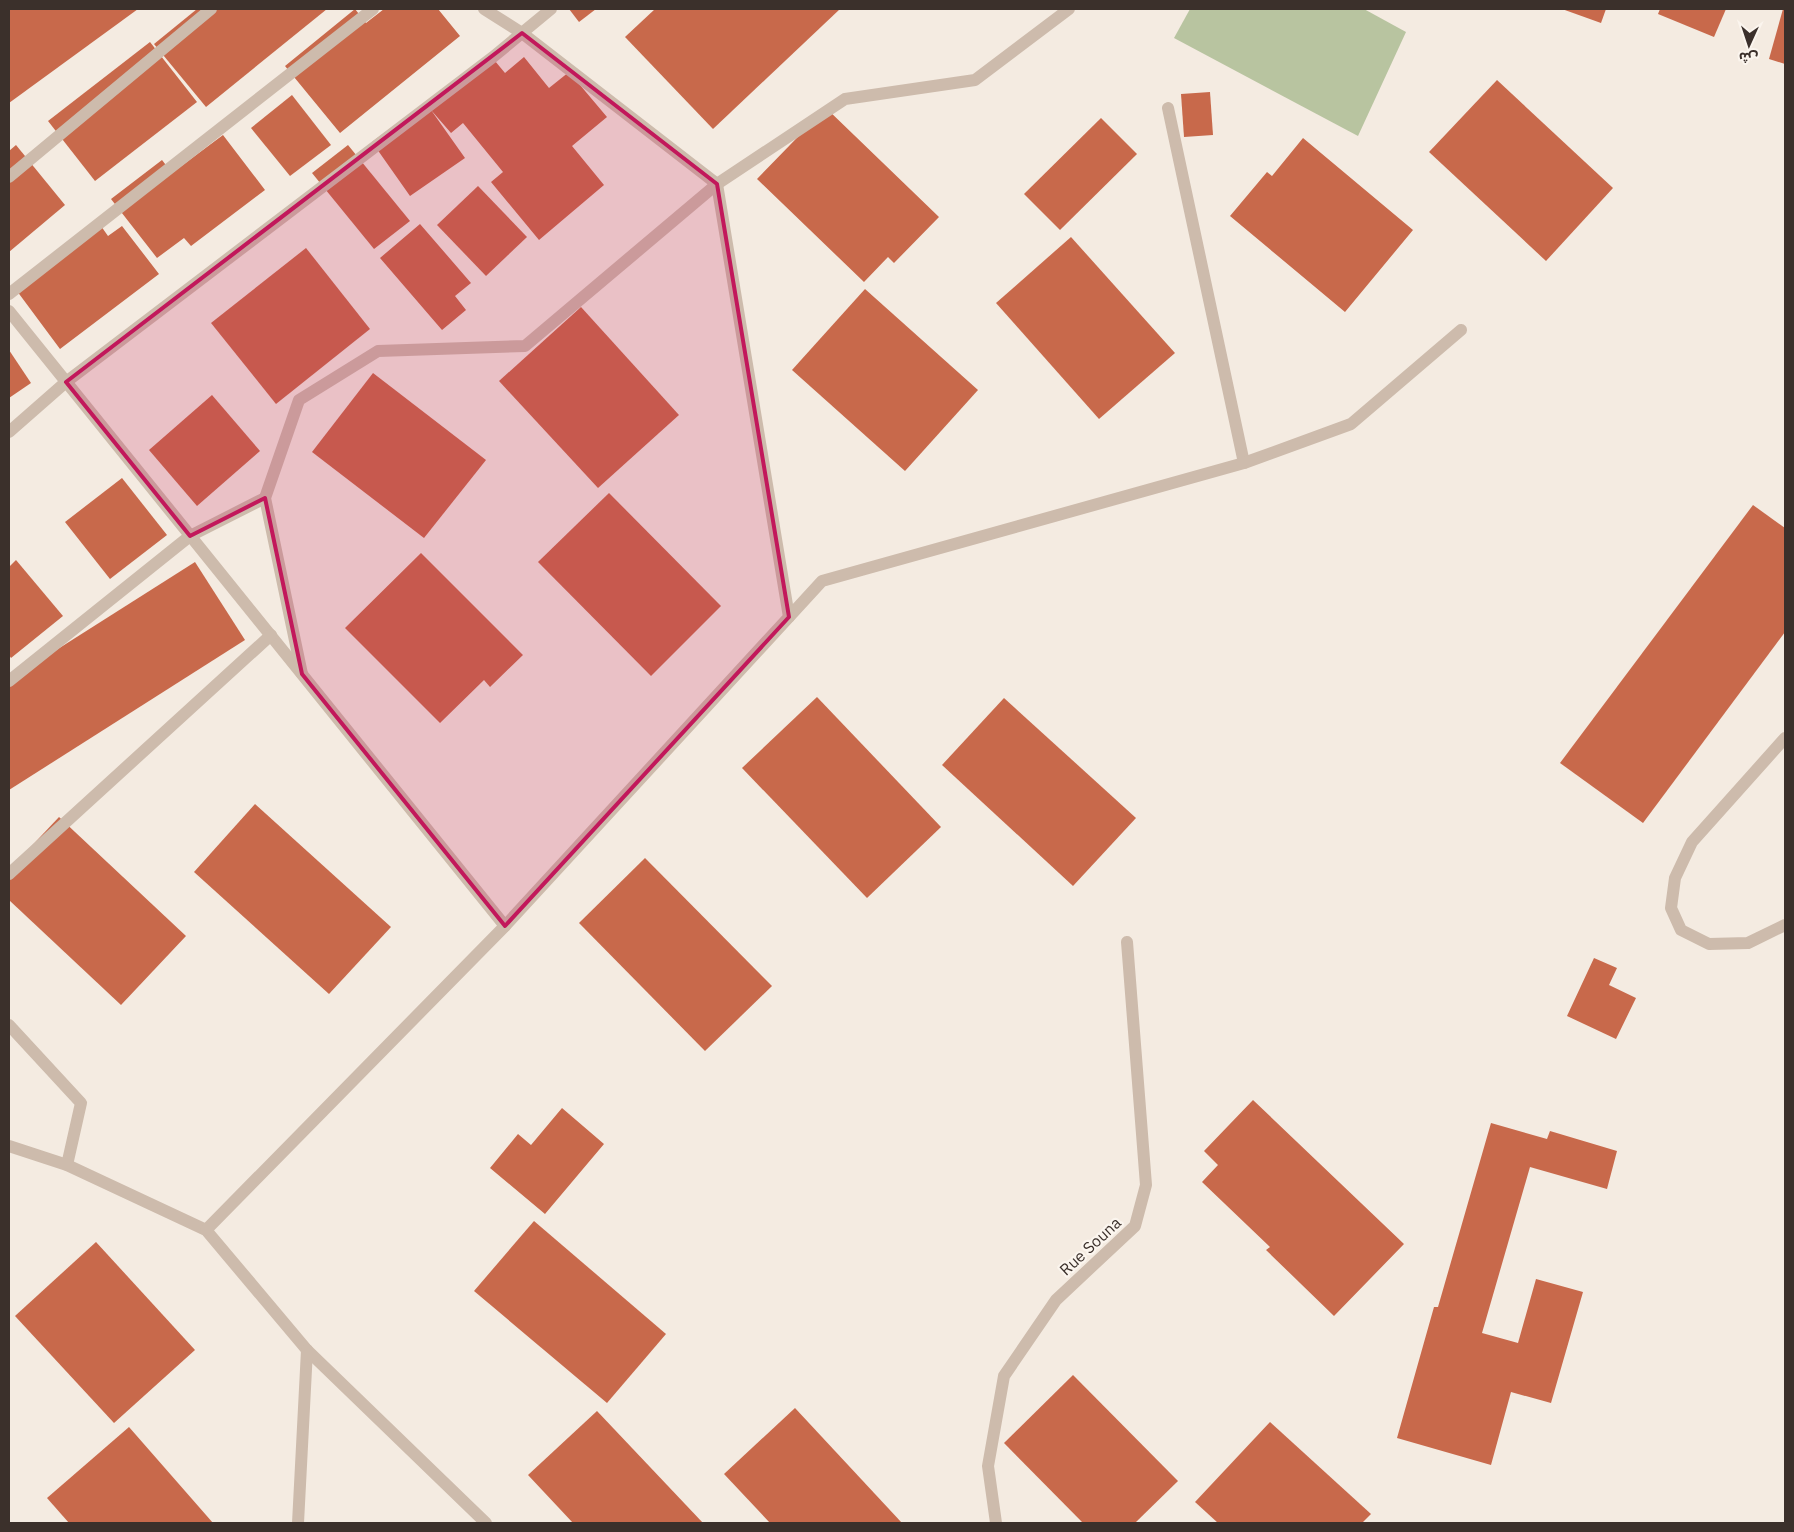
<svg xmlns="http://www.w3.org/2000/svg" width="1794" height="1532" viewBox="0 0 1794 1532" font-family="'IBM Plex Sans','Noto Sans Arabic',sans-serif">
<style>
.green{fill:#b8c4a0}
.building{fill:#c8694b}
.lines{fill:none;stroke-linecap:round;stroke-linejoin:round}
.minor{stroke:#cdbbac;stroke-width:12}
.marked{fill:#c2185b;fill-opacity:0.2;stroke:#c2185b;stroke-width:4;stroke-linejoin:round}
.labels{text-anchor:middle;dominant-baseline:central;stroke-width:4.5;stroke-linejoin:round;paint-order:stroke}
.street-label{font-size:16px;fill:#3b302b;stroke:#fbf5ee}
</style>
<rect width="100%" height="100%" fill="#f4ebe1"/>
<polygon class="green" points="1190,9 1364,9 1406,32 1358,136 1174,38"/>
<g class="building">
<polygon points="9,9 138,9 9,103"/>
<polygon points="197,9 327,9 206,107 154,44"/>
<polygon points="355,9 366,23 384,9 438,9 460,36 340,133 285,66"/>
<polygon points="569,9 596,9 579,22"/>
<polygon points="655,9 840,9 713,129 625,37"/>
<polygon points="1562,9 1606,9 1601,23"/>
<polygon points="1660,9 1726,9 1714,37 1658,14"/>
<polygon points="1783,9 1785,9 1785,64 1769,59"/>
<polygon points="150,42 197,102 95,181 48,121"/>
<polygon points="490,55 505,73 524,57 549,88 569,72 607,117 572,146 604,185 539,240 491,182 503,172 463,123 451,133 431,110 465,158 410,196 372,142"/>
<polygon points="1497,80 1613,188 1546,261 1429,152"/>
<polygon points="1210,92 1213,135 1184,137 1181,94"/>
<polygon points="292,95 331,145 290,176 251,128"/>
<polygon points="826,108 939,217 894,263 888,257 864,282 757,179"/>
<polygon points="1101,118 1137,154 1060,230 1024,194"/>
<polygon points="223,135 265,190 191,246 184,238 157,258 111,199 162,160 172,173"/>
<polygon points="1303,138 1413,230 1345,312 1230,216 1267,172 1272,176"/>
<polygon points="16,145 65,205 9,252 9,151"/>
<polygon points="348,145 410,221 374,249 312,173"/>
<polygon points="478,186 527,237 486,276 437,225"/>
<polygon points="420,224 471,283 455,296 466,310 442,330 380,258"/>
<polygon points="101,226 108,236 122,226 159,274 60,349 14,287"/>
<polygon points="1071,237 1175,353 1099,419 996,303"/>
<polygon points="306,248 370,329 276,404 211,323"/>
<polygon points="865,289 978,390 905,471 792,370"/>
<polygon points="581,307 679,415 598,488 499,381"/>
<polygon points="9,350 31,383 9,398"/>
<polygon points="373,373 486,460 424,538 312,452"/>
<polygon points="212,395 260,451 197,506 149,450"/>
<polygon points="122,478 167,535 110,579 65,522"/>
<polygon points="609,493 721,606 651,676 538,562"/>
<polygon points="1753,505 1785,528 1785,632 1643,823 1560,763"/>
<polygon points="421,553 523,655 490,687 484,680 440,723 345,628"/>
<polygon points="16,560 63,616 11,658 9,655 9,567"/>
<polygon points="195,562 245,640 9,790 9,680"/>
<polygon points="817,697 941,827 867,898 742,768"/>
<polygon points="1004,698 1136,818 1073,886 942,765"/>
<polygon points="255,804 391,927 329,994 194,872"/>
<polygon points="59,817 186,936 121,1005 9,900 9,870"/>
<polygon points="645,858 772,986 705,1051 579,923"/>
<polygon points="1594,958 1617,968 1609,985 1636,998 1616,1039 1567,1016"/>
<polygon points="1253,1100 1404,1244 1334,1316 1266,1250 1270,1247 1202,1182 1218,1165 1204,1151"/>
<polygon points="562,1108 604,1144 545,1214 490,1168 518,1134 531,1145"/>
<polygon points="1491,1123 1547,1139 1550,1131 1617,1151 1607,1189 1530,1167 1482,1333 1518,1343 1536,1279 1583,1292 1551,1403 1511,1392 1491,1465 1397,1438 1434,1307 1438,1307"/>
<polygon points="534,1221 666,1334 607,1403 474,1291"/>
<polygon points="96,1242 195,1350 114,1423 15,1316"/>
<polygon points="1073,1375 1178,1481 1135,1523 1083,1523 1004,1443"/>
<polygon points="795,1408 902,1523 770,1523 724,1474"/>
<polygon points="597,1411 703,1523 573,1523 528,1475"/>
<polygon points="1270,1422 1371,1514 1362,1523 1218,1523 1195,1502"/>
<polygon points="129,1427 213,1523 69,1523 47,1498"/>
</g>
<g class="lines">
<g class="minor">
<polyline points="1168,108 1244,463"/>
<polyline points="9,177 211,9"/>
<polyline points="9,294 373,9"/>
<polyline points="9,311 505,926"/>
<polyline points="9,432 66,382 493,57 551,9"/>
<polyline points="789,617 822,581 1244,463 1351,424 1461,330"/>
<polyline points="302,674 265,498 299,400 378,351 525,346 717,184 845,99 975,80 1069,9"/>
<polyline points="9,681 190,536 265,498"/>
<polyline points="1785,738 1692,842 1675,878 1671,908 1681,930 1709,944 1748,943 1785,925"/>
<polyline points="9,874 271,635"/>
<polyline points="9,1025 81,1103 67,1165"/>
<polyline points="9,1146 67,1165 206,1230 307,1350 486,1523"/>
<polyline points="206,1230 505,926 789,617 717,184 522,33 484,9"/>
<polyline points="298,1523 307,1350"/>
<polyline points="996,1523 988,1466 1004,1376 1056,1300 1135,1226 1146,1185 1127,942"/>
</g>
</g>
<path class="marked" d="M522,33L717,184L789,617L505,926L302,674L265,498L190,536L66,382Z"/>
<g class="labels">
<g class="street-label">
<text transform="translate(1090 1246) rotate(-43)">Rue Souna</text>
</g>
</g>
<rect width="1794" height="1532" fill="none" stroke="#3b302b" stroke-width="20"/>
<g transform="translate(1749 45) rotate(183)" stroke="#fbf5ee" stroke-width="4" paint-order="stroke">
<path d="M0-4L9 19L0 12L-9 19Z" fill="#3b302b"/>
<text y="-8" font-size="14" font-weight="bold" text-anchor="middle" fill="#3b302b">ش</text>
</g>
</svg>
